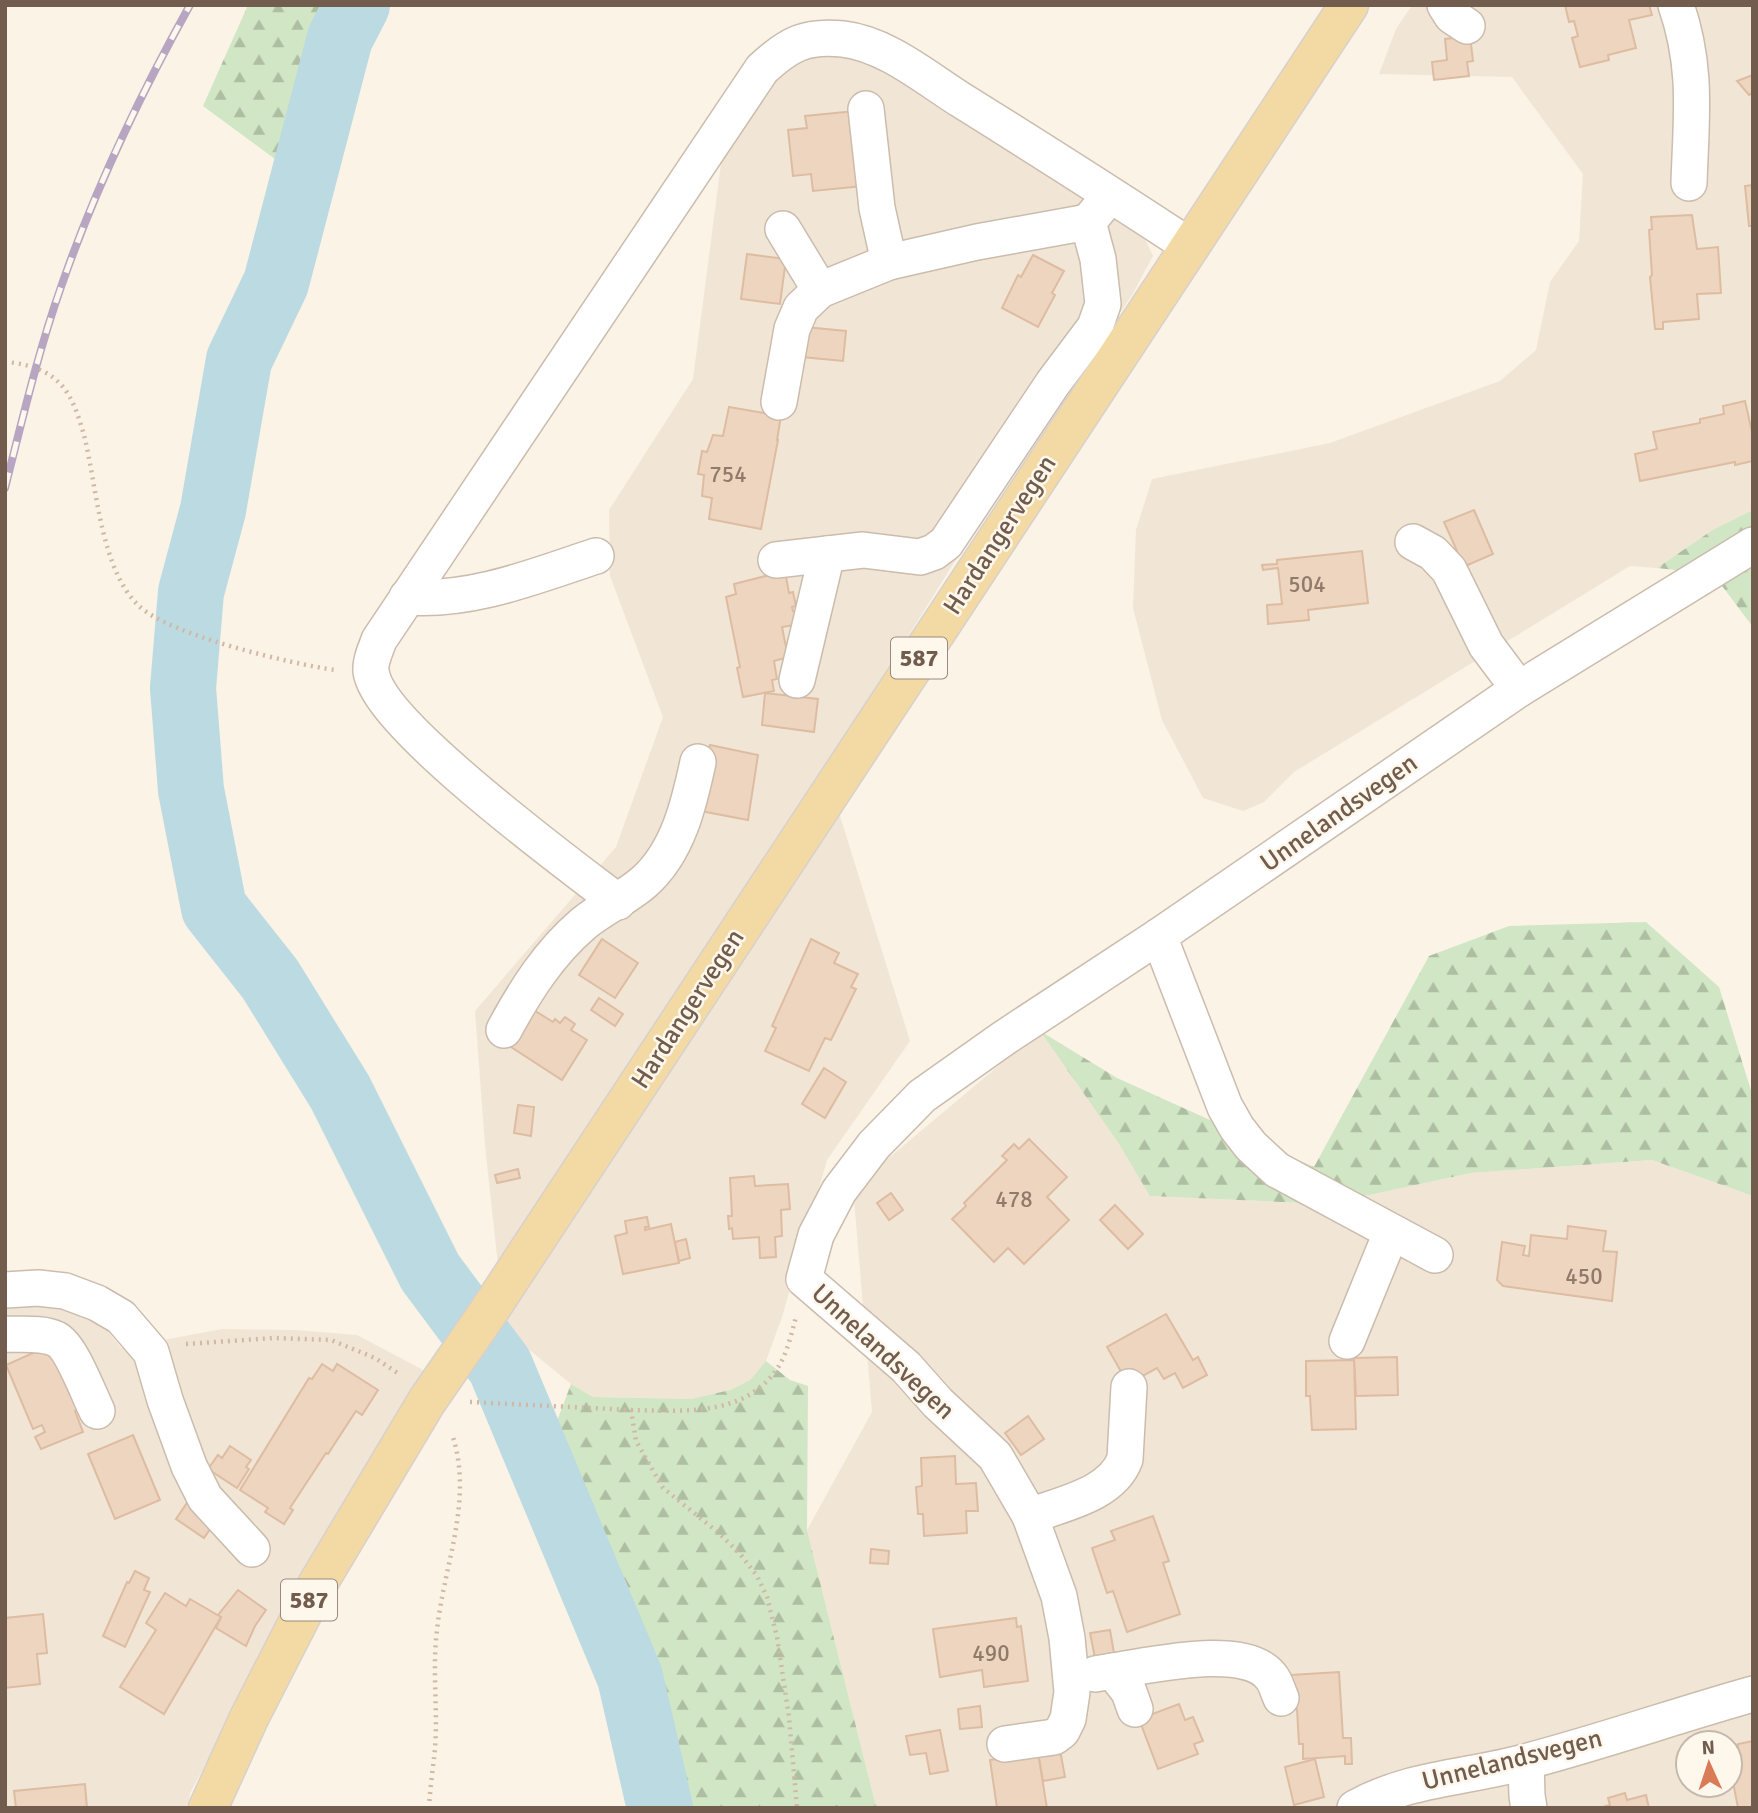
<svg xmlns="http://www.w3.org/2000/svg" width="1758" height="1813" viewBox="0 0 1758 1813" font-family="Signika,sans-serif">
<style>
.residential{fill:#f1e6d5;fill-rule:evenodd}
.forest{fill:url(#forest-firs)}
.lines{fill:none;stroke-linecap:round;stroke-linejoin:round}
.river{stroke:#bcdae2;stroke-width:66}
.building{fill:#edd5c0;stroke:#debca2;stroke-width:2}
.minor-casing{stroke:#cbbcad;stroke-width:38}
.major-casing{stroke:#d7d1cd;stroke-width:41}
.path{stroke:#d1b8a3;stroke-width:4.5;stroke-dasharray:2 5;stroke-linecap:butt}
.minor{stroke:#fff;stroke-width:35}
.major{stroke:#f3daa4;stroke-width:38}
.rail-casing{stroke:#b7a5c2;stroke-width:8}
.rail{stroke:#fdf7ec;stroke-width:5;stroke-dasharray:16;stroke-linecap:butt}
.major-bridge-casing{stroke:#d7d1cd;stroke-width:41;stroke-linecap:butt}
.major-bridge{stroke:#f3daa4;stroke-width:38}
.labels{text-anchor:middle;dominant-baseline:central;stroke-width:5;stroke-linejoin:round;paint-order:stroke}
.number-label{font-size:23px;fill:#907a6a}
.shield{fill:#fdf7ec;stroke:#9b8a7d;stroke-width:2}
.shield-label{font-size:24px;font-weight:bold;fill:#715c4d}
.street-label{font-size:26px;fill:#715c4d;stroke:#fdf7ec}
</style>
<defs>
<pattern id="forest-firs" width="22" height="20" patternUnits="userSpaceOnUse" patternTransform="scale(1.75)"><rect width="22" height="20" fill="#d1e6c5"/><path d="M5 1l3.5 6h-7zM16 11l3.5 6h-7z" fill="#aebea2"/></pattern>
</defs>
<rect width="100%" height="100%" fill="#faf3e6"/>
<g class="residential">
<polygon points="1412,5 1753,5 1753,510 1714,529 1657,568 1630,566 1294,772 1264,802 1243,811 1203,798 1162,720 1133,608 1136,530 1152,479 1330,443 1500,381 1536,350 1550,282 1579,241 1583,174 1512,77 1379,74 1396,29"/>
<polygon points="844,54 878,64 1140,229 1153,256 1132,295 955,561 831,760 840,816 910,1041 827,1160 782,1317 766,1361 750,1380 730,1390 691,1399 593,1397 571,1384 505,1330 485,1145 475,1011 616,847 663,717 610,576 609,510 693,379 722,156 778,74 812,57"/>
<path d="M1040,1031L1119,1144L1151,1196L1328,1204L1471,1173L1652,1160L1753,1196V1808H878L875,1804L807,1530L872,1412L853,1188ZM1688,1743H1730V1785H1688Z"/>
<polygon points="5,1303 68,1305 100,1321 121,1348 222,1329 295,1330 357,1335 425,1371 255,1672 190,1793 188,1808 5,1808"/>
</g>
<g class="forest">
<polygon points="248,5 340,5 318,39 275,159 203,106"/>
<polygon points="1753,510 1753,627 1713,574 1657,568 1714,529"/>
<polygon points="1646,922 1719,987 1753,1097 1753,1196 1652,1160 1471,1173 1328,1204 1150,1196 1119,1144 1040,1031 1117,1078 1314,1167 1429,956 1509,926"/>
<polygon points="766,1361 790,1380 808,1386 807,1530 875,1803 878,1808 634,1808 545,1453 571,1384 593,1397 691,1399 730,1390 750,1380"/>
</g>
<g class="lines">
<polyline class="river" points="357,5 340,38 276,283 239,360 213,510 191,592 183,688 191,790 214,908 270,979 340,1092 430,1272 500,1366 630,1677 660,1808"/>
</g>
<g class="building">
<polygon points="1565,5 1649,5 1652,15 1629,20 1636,48 1608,55 1609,60 1580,67 1572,38 1578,36 1574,21 1569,22"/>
<polygon points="1470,36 1473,61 1467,62 1469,76 1434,80 1432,62 1447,60 1445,39"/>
<polygon points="1753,75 1753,93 1749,95 1737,81"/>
<polygon points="855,111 863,186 813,191 811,174 793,176 788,130 807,128 805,116"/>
<polygon points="1753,185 1753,226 1749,226 1745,186"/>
<polygon points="1692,215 1697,249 1718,247 1721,293 1697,294 1699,319 1663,322 1663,329 1655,329 1650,277 1652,275 1649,230 1652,229 1651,217"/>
<polygon points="747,254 786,259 780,304 741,299"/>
<polygon points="1033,255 1064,271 1052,293 1055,295 1038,327 1002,308 1018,275 1021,277"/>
<polygon points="805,327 846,331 843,361 802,357"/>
<polygon points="1745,401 1753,436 1753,461 1735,465 1735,462 1640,481 1635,454 1657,449 1653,432 1700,423 1700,419 1724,414 1723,406"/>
<polygon points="729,407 781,416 777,440 778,440 761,529 709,519 712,498 702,496 704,475 698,474 702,451 707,452 713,435 723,436"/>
<polygon points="1474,510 1493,554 1461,568 1454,552 1457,551 1444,522"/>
<polygon points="1362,551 1368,603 1308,610 1309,620 1268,624 1267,605 1282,604 1278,568 1263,570 1262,565 1277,564 1277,560"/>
<polygon points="785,571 789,593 793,592 796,606 792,607 793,611 797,611 800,624 782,627 788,657 774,661 777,679 772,680 774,691 743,697 737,668 740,667 726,597 736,594 734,584"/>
<polygon points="765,693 818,699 814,732 762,725"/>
<polygon points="710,745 758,755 748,820 695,810"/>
<polygon points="602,939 638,963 615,998 579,975"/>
<polygon points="811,939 839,953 834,963 858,974 851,987 856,989 831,1040 825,1038 809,1071 765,1051 776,1028 772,1026"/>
<polygon points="599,998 623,1014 615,1026 591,1010"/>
<polygon points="524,1004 553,1022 555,1019 560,1023 565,1017 575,1024 571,1030 587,1040 562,1080 500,1040"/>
<polygon points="824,1068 846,1082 825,1118 802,1104"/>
<polygon points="518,1105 534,1107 531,1136 514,1133"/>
<polygon points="1029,1139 1067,1177 1047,1197 1069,1220 1024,1264 1008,1248 994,1262 952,1219 966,1206 964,1203 1007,1160 1002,1156 1014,1144 1019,1149"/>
<polygon points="518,1169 520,1178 497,1183 495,1175"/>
<polygon points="754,1176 755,1186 788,1184 790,1209 781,1210 782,1236 775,1237 776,1257 760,1258 759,1237 733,1239 732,1228 729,1229 728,1216 732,1216 730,1178"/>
<polygon points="891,1193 903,1210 889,1220 877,1203"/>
<polygon points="1115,1205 1143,1234 1128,1249 1100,1220"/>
<polygon points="647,1217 649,1227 645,1227 645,1230 671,1224 679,1263 623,1274 615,1236 627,1233 625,1221"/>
<polygon points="1568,1226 1606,1231 1603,1251 1617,1252 1612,1301 1503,1286 1497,1280 1502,1242 1525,1246 1523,1255 1529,1256 1531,1235 1567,1239"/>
<polygon points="686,1239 690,1258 679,1261 675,1242"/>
<polygon points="1166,1314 1193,1360 1198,1357 1207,1375 1183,1388 1175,1373 1164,1379 1157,1368 1128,1384 1107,1347"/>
<polygon points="51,1345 79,1410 75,1411 83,1432 41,1449 35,1437 45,1432 42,1425 33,1429 6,1365"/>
<polygon points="1397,1357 1398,1395 1356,1396 1354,1358"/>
<polygon points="1354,1360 1356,1429 1312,1430 1310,1396 1306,1396 1306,1361"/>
<polygon points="322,1364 333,1371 337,1364 378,1390 362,1415 356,1411 328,1454 326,1453 290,1508 293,1510 284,1524 265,1512 268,1508 240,1490 309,1378 312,1379"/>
<polygon points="1028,1416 1044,1439 1021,1455 1005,1433"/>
<polygon points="133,1435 160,1500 115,1519 88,1454"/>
<polygon points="230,1446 251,1460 246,1467 249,1469 237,1488 208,1469 218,1455 222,1458"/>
<polygon points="955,1456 956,1484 976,1483 978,1511 966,1511 967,1533 924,1536 923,1514 918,1514 916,1487 922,1486 921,1458"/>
<polygon points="189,1500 217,1519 204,1538 176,1519"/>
<polygon points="1153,1516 1169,1561 1163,1563 1180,1614 1127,1632 1113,1591 1107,1593 1092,1548 1115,1540 1111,1531"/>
<polygon points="871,1549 889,1551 888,1564 870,1563"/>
<polygon points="135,1571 149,1578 144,1590 150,1592 125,1647 103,1636 127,1582 129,1583"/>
<polygon points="238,1590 266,1610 255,1626 246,1646 216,1628 221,1617 218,1615"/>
<polygon points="165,1593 186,1606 190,1599 221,1617 164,1714 120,1687 156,1630 146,1623"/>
<polygon points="43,1614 47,1653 37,1654 40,1684 5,1688 5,1618"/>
<polygon points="1016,1618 1017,1627 1021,1626 1028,1681 984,1687 982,1670 940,1677 933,1629"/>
<polygon points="1110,1630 1115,1659 1096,1663 1090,1633"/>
<polygon points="1339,1672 1343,1738 1351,1738 1352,1764 1345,1764 1345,1756 1303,1759 1303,1744 1299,1744 1297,1709 1293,1709 1291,1675"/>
<polygon points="1179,1704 1185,1720 1193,1717 1203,1741 1194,1744 1198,1754 1158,1769 1139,1719"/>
<polygon points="980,1706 982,1727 960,1729 958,1709"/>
<polygon points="940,1730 948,1771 930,1774 926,1753 910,1755 906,1736"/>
<polygon points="1753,1741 1753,1808 1738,1808 1733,1782 1737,1781 1731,1749 1738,1747 1738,1744"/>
<polygon points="1060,1750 1065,1777 1043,1781 1038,1753"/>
<polygon points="1038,1753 1047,1808 997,1808 990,1760"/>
<polygon points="1315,1759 1324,1797 1294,1805 1285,1767"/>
<polygon points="85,1784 87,1808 16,1808 14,1791"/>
<polygon points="1625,1793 1627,1800 1646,1795 1649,1808 1599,1808 1610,1805 1608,1798"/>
</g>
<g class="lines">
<defs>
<g id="minor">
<polyline points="1445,5 1452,16 1467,26"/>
<path d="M1676,5C1698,68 1691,119 1689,183"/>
<polyline points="866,109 877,208 889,262"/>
<polyline points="783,229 820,290"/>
<polyline points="779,402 792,329 801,308 820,290 889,262 977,242 1088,222 1103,204"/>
<polyline points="1413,542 1433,553 1449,570 1486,645 1519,689"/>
<polyline points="776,560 863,550 920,557 934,552 946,543 1053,383 1095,327 1103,304 1098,259 1088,222"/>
<path d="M407,597C472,602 535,576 596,556"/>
<polyline points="797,680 827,554"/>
<path d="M618,902C570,865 377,724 371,671C370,661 376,649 379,640L762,69C789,44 806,35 843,39C886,44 926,78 961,100C1038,148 1115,197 1191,247"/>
<polyline points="1159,936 1225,1107 1237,1128 1251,1146 1277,1170 1435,1255"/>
<path d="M504,1030C525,991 549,953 583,924C602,908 626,898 644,882C678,852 689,804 698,762"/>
<polyline points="5,1290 38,1288 65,1291 97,1303 121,1317 151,1352 165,1400 189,1466 205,1498 252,1549"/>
<path d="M5,1334C20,1335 42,1332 56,1339C71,1346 89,1395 97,1411"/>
<polyline points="1347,1341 1391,1233"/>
<path d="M1030,1516C1061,1504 1112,1495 1125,1459L1129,1387"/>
<path d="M1113,1671C1149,1666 1248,1642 1272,1678C1276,1683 1278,1692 1281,1698"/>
<polyline points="1095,1674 1113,1671 1129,1692 1135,1709"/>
<polyline points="1005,1744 1054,1737 1062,1731 1068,1719 1072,1692 1067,1638 1059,1596 1030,1516 995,1456 938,1403 906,1367 804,1279 816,1235 839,1191 874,1145 922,1096 1004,1038 1159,936 1519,689 1753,545"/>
<polyline points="1526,1762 1527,1796 1529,1808"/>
<path d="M1355,1808C1411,1777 1468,1778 1528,1761C1604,1741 1678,1715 1753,1694"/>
</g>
<g id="major">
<polyline points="489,1311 1349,5"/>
<polyline points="208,1808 249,1718 317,1585 427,1401"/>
</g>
</defs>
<use href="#minor" class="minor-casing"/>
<use href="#major" class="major-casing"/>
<g class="path">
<path d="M5,362C22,363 42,368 55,379C72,393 78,415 84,435C97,486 100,569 139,606C169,635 292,664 335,670"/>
<polyline points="186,1344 274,1338 331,1340 375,1358 399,1374"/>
<polyline points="470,1402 631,1410 636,1441 663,1488 720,1534 741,1555 757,1576 767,1597 777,1637 789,1717 797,1808"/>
<path d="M631,1410C683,1411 744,1417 777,1369C787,1354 791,1335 796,1317"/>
<path d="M429,1808C430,1788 433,1768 435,1749C438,1709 432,1670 437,1630C444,1564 474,1500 452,1434"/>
</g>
<use href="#minor" class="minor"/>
<use href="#major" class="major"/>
<defs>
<path id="rail" d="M5,488C22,421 38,352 61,287C95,189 140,95 190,5"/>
</defs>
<use href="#rail" class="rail-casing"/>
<use href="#rail" class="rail"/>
<defs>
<polyline id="major-bridge" points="427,1401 489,1311"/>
</defs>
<use href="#major-bridge" class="major-bridge-casing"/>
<use href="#major-bridge" class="major-bridge"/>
</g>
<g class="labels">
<g class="number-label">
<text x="728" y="474">754</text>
<text x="1307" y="584">504</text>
<text x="1014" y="1199">478</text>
<text x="1584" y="1276">450</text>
<text x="991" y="1653">490</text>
</g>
<g class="shield">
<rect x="891" y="637.5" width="56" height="41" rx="5"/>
<rect x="281" y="1579.5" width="56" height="41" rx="5"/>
</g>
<g class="shield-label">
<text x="919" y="658">587</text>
<text x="309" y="1600">587</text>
</g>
<g class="street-label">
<text transform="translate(1000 535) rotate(-57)">Hardangervegen</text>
<text transform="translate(1339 813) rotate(-35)">Unnelandsvegen</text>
<text transform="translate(688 1009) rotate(-57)">Hardangervegen</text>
<text transform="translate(883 1352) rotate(43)">Unnelandsvegen</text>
<text transform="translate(1512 1760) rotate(-14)">Unnelandsvegen</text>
</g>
</g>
<rect width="1758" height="1813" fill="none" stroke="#715c4d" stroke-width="14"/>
<g transform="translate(1709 1764) rotate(357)"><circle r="33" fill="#fdf7ec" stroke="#c5b9ac" stroke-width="2"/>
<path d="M0-5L12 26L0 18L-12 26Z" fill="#d87b56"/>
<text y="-10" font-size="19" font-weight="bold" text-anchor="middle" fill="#715c4d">N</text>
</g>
</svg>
